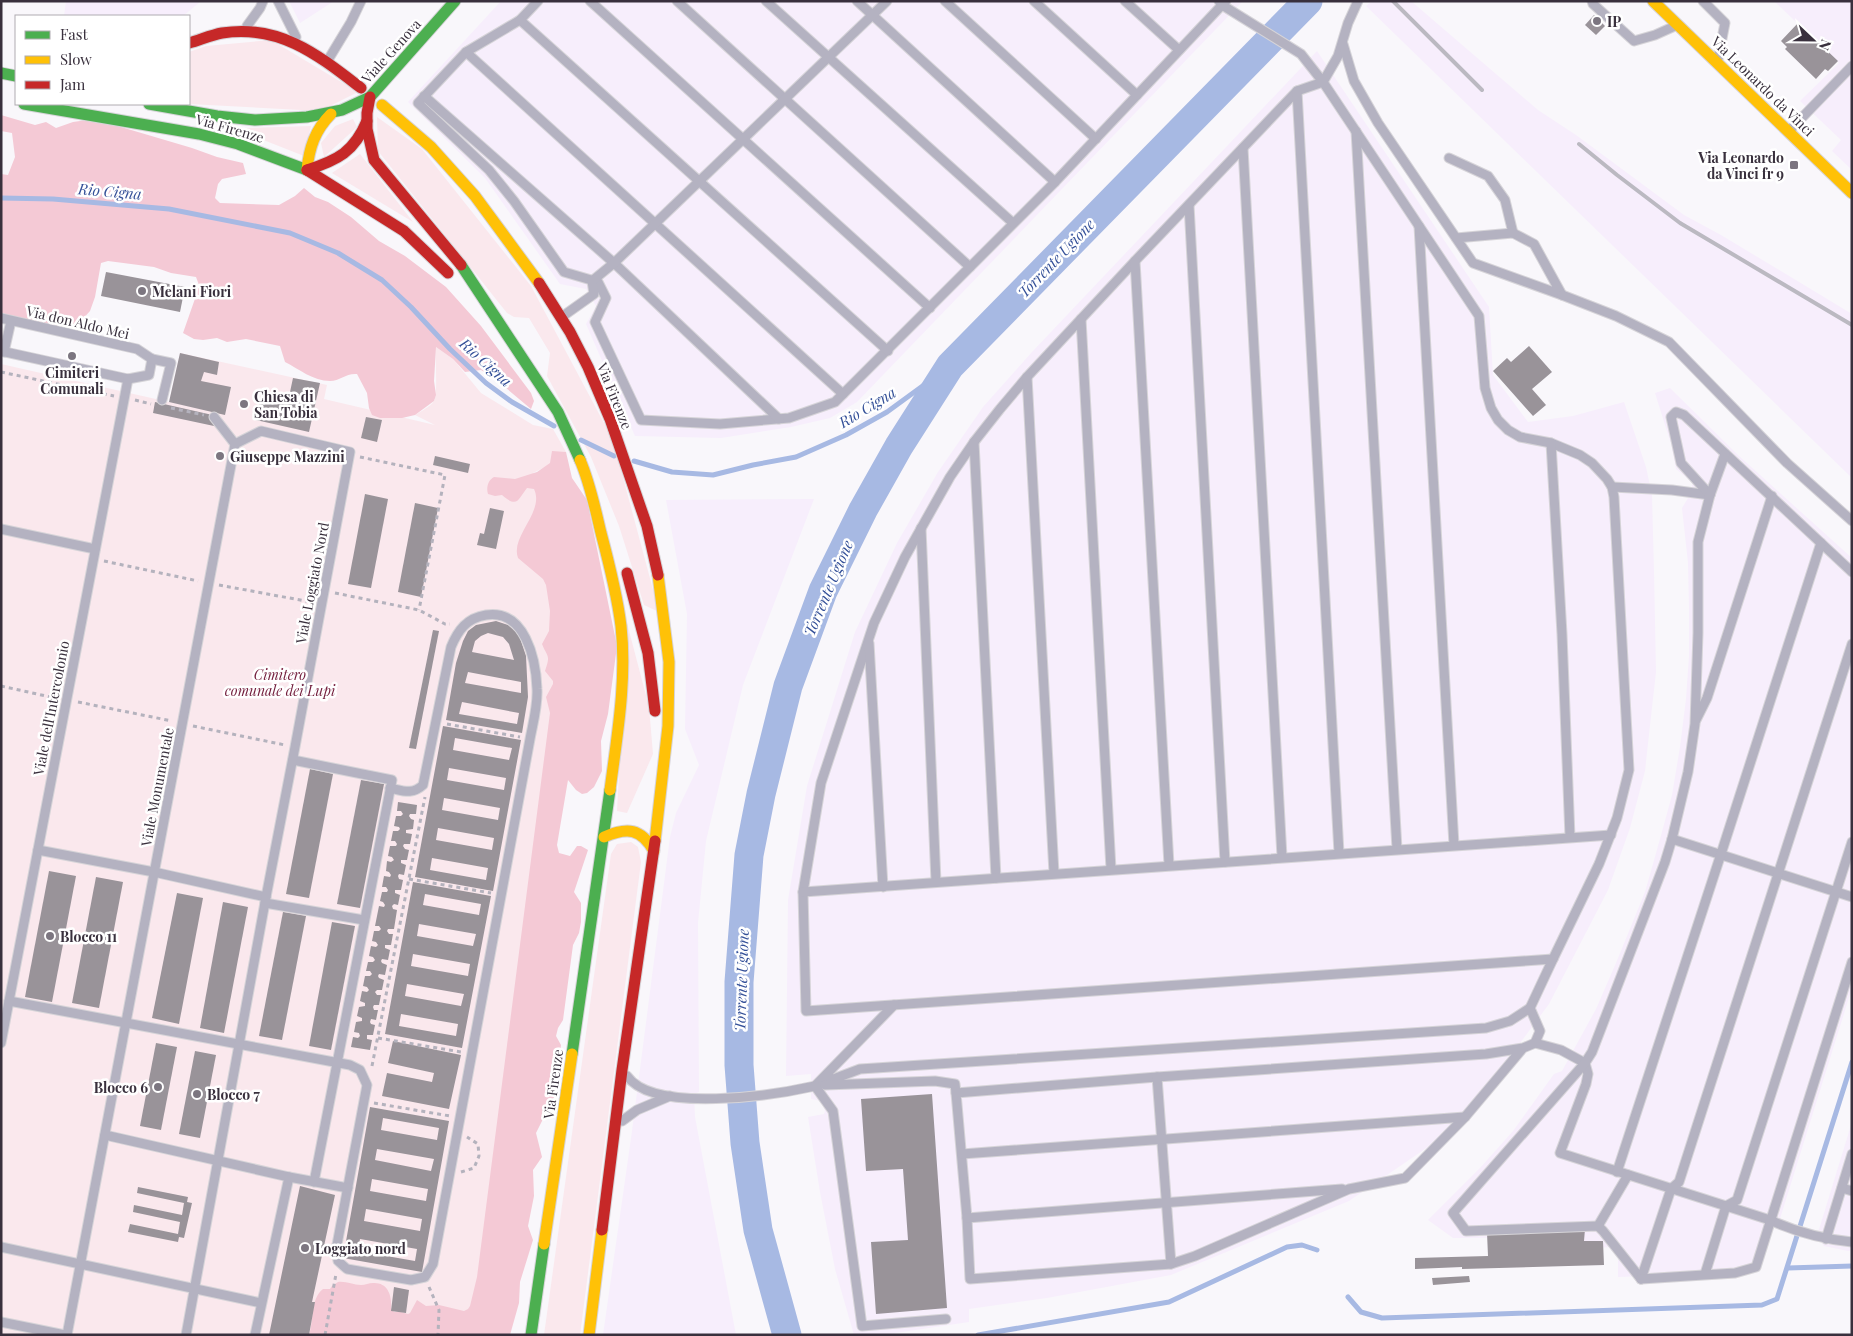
<svg xmlns="http://www.w3.org/2000/svg" width="1853" height="1336" viewBox="0 0 1853 1336" font-family="'Playfair Display',serif">
<style>
.built{fill:#f7eefc}
.green{fill:#fae8ed}
.forest{fill:#f4c9d5}
.lines{fill:none;stroke-linecap:round;stroke-linejoin:round}
.stream{stroke:#a7b9e3;stroke-width:5}
.river{stroke:#a7b9e3;stroke-width:29}
.building{fill:#999399;fill-rule:evenodd}
.lane-casing{stroke:#d6d4d8;stroke-width:11}
.fast-casing{stroke:#d6d4d8;stroke-width:13}
.slow-casing{stroke:#d6d4d8;stroke-width:13}
.jam-casing{stroke:#d6d4d8;stroke-width:13}
.path{stroke:#b4b2bd;stroke-width:3;stroke-dasharray:4 4;stroke-linecap:butt}
.lane{stroke:#b4b2c1;stroke-width:9}
.fast{stroke:#4caf50;stroke-width:11}
.slow{stroke:#ffc107;stroke-width:11}
.jam{stroke:#c62828;stroke-width:11}
.rail{stroke:#bbb9c1;stroke-width:4}
.poi-dot{fill:#7c7680;stroke:#fff;stroke-width:2}
.labels{text-anchor:middle;dominant-baseline:central;stroke-width:5;stroke-linejoin:round;paint-order:stroke}
.poi-label{font-size:14px;font-weight:bold;fill:#39303d;stroke:#fff;text-anchor:start}
.street-label{font-size:14px;fill:#39303d;stroke:#fff}
.park-label{font-size:14px;font-style:italic;fill:#721c3b;stroke:#fff}
.water-label{font-size:15px;font-style:italic;fill:#345098;stroke:#fff}
</style>
<rect width="100%" height="100%" fill="#f9f7fb"/>
<g class="built">
<polygon points="66,1 201,1 183,16 64,16"/>
<polygon points="289,1 334,1 300,23"/>
<polygon points="501,1 1243,1 857,402 830,418 791,427 721,438 635,436 586,324 596,306 586,289 560,284 485,178 408,102"/>
<polygon points="1372,1 1411,1 1538,110 1576,135 1684,215 1721,235 1852,314 1852,478 1366,6"/>
<polygon points="1774,1 1852,1 1852,170 1832,151 1841,140 1800,101 1839,63"/>
<polygon points="1317,51 1489,307 1493,375 1528,422 1573,416 1624,402 1646,467 1652,495 1654,572 1656,672 1645,771 1630,828 1608,890 1549,1004 1506,1062 1444,1136 1349,1201 1171,1275 1047,1298 969,1309 969,1322 882,1335 854,1335 835,1269 820,1192 808,1117 824,1114 825,1111 821,1101 811,1099 811,1074 786,1076 788,900 807,786 855,632 897,543 938,472 983,407 1032,352"/>
<polygon points="1670,388 1739,456 1852,558 1852,988 1779,1222 1774,1222 1756,1269 1706,1274 1618,1277 1618,1247 1585,1248 1583,1237 1453,1238 1428,1220 1480,1168 1513,1131 1554,1074 1562,1071 1596,1009 1616,963 1645,892 1660,839 1672,795 1680,747 1686,699 1689,656 1689,607 1688,563 1682,508 1688,498 1693,483 1676,469 1671,444 1655,393"/>
<polygon points="814,499 743,685 706,841 698,923 699,1092 694,1094 695,1117 736,1335 603,1335 632,1131 670,837 676,813 699,765 685,729 687,614 666,500"/>
<polygon points="1852,1122 1852,1250 1848,1251 1824,1246 1817,1236"/>
</g>
<g class="green">
<polygon points="271,40 358,92 320,111 189,104 189,52 206,46"/>
<polygon points="377,117 422,149 531,286 613,440 659,612 644,605 619,526 591,457 547,376 550,353 529,318 514,317 507,313 378,151"/>
<polygon points="353,119 357,127 324,157 321,143 335,126"/>
<polygon points="311,126 304,156 246,133 247,128"/>
<polygon points="360,154 413,222 332,173"/>
<path d="M436,347L453,359L481,393L533,425L553,429L566,452L547,466L533,473L556,624L559,696L476,1335H1V364L169,402L180,353L327,385L324,399L435,425L415,415C421,411 430,407 434,401C438,396 435,356 436,347Z"/>
<polygon points="627,623 649,707 653,754 627,813 617,811"/>
<polygon points="631,842 638,847 641,862 580,1335 544,1335 611,854 617,844"/>
</g>
<g class="forest">
<path d="M1,115L35,125L46,122L56,128L73,122L94,119L192,148L217,157L243,163L246,174L222,179L218,184L215,198L220,203L279,205L295,196L304,188L315,197L328,202L351,217L379,241L405,256L446,287L481,326L531,393L534,401L531,409L493,377L481,370L465,372L453,359L436,347L434,381L436,395L434,401L415,415L402,418H380L372,415L369,408L367,393L357,374C346,373 340,381 330,381C313,381 299,369 285,362L280,346L246,339L227,342L217,338L203,340L194,339L183,333L197,293L199,285L196,277L171,273L154,267L108,261L101,263L95,297L90,311L79,323L60,327L1,316V174L8,175L15,157L12,133L1,131Z"/>
<path d="M552,451L566,452L572,478L587,500L617,646L608,714L601,741L602,771L594,787L587,793L582,794L576,790L568,780L557,845L559,853L570,856L577,846H581L588,850L574,892L581,903V922L579,933L573,945L563,1020L558,1028L556,1036L561,1045L556,1093L536,1133L542,1157L533,1170L534,1196L528,1226L533,1240L520,1282L519,1303L510,1335H309C314,1321 310,1299 323,1289H330L332,1286L338,1282C346,1281 353,1285 361,1285C365,1285 369,1283 373,1283C388,1282 392,1296 391,1308L394,1312H401L408,1314L410,1313L417,1300L426,1306L439,1305L464,1311L468,1309L470,1306L477,1277L550,713L546,697L553,684V681L545,671C551,654 547,657 542,644L549,631L550,611L546,585L543,579L518,558C510,536 545,512 534,489L527,488C518,499 518,509 502,495L495,496L488,494C486,488 488,480 494,477L515,479L537,472L550,463Z"/>
</g>
<g class="lines">
<g class="stream">
<polyline points="1,198 53,199 169,209 290,233 338,253 382,280 411,307 450,349 486,383 512,402 554,426"/>
<polyline points="581,440 614,456"/>
<polyline points="634,461 672,472 713,475 753,465 796,457 846,435 887,412 950,366"/>
<polyline points="1788,1268 1852,1266"/>
<polyline points="1348,1297 1361,1312 1382,1318 1762,1305 1777,1299 1852,1062"/>
<polyline points="978,1335 1169,1302 1287,1247 1302,1245 1317,1250"/>
</g>
<polyline class="river" points="787,1335 758,1230 745,1143 739,1065 739,982 749,855 761,794 788,686 823,591 863,510 899,446 950,366 1308,1"/>
</g>
<g class="building">
<polygon points="1594,15 1605,26 1596,35 1585,25"/>
<polygon points="1798,23 1838,61 1828,71 1825,69 1816,79 1785,49 1787,47 1781,41"/>
<polygon points="106,272 185,287 180,312 101,296"/>
<polygon points="1529,346 1552,372 1532,389 1546,405 1533,416 1493,371 1507,358 1511,362"/>
<polygon points="180,353 219,362 217,375 204,372 201,381 231,387 225,415 169,402"/>
<polygon points="293,378 320,383 309,432 256,420 262,393 297,401 299,394 290,392"/>
<polygon points="155,402 217,416 214,426 153,413"/>
<polygon points="366,417 382,420 377,442 361,438"/>
<polygon points="435,456 470,464 468,473 433,465"/>
<polygon points="365,494 388,499 371,588 348,584"/>
<polygon points="415,503 438,508 421,597 398,592"/>
<polygon points="490,508 504,511 496,549 477,545 480,533 484,534"/>
<path d="M496,621L508,625L516,632L520,638L526,656L528,697L522,733L446,720L456,663L463,641L468,631L476,625ZM488,633L503,637L509,644L514,660L472,652L475,641L481,636ZM468,672L521,682V693L465,683ZM462,702L519,713L517,724L459,714Z"/>
<polygon points="433,630 439,631 416,749 409,748"/>
<path d="M443,726L521,740L493,891L415,877ZM455,738L512,748L509,760L453,750ZM449,768L506,778L504,790L447,780ZM444,798L500,808L498,820L442,810ZM438,828L494,838L492,850L436,840ZM432,858L488,868L486,880L430,870Z"/>
<polygon points="310,769 333,774 309,898 286,894"/>
<polygon points="361,780 384,784 360,908 337,904"/>
<polygon points="398,802 417,805 416,814 410,814 409,816 411,819 414,820 413,829 406,830 406,833 412,834 410,844 404,844 403,846 405,849 409,850 407,860 401,860 401,863 406,865 404,875 399,874 398,876 399,879 403,880 401,890 395,890 395,893 400,895 398,905 394,904 392,906 393,909 397,910 394,929 388,929 387,931 389,934 393,934 391,945 385,945 385,948 390,950 388,960 382,959 381,961 382,963 387,965 385,975 379,974 378,976 379,978 384,980 382,990 377,990 375,992 377,995 381,995 379,1005 374,1005 373,1007 374,1010 378,1010 376,1020 371,1019 370,1022 371,1024 375,1025 373,1035 367,1035 367,1039 372,1040 370,1050 351,1047 353,1037 358,1038 360,1036 359,1033 354,1032 356,1022 362,1021 362,1018 357,1016 359,1007 365,1006 365,1003 360,1001 362,991 367,992 369,990 367,987 363,986 365,976 370,976 372,974 370,971 366,971 368,962 373,962 375,960 373,957 369,956 371,946 376,947 378,945 376,942 372,941 374,931 379,931 381,929 379,926 375,926 379,906 384,907 385,905 383,902 380,901 382,892 387,892 388,890 386,887 382,887 384,876 390,877 391,875 389,872 386,871 387,861 391,862 394,860 392,857 388,856 390,846 396,846 397,844 395,841 391,841 393,831 398,831 400,829 399,827 394,826 396,816 401,816 403,814 401,811 397,811"/>
<polygon points="49,871 76,876 52,1002 25,997"/>
<polygon points="96,877 123,882 99,1008 72,1003"/>
<path d="M413,882L491,896L462,1048L385,1034ZM425,894L481,904L479,915L423,905ZM419,924L476,934L473,946L417,936ZM413,954L470,964L468,976L411,966ZM407,984L464,994L461,1006L405,996ZM401,1014L458,1024L456,1036L399,1026Z"/>
<polygon points="177,893 203,898 179,1024 152,1018"/>
<polygon points="223,902 248,907 224,1033 200,1028"/>
<polygon points="283,912 306,916 282,1040 259,1036"/>
<polygon points="332,922 355,926 331,1050 309,1046"/>
<polygon points="393,1041 461,1055 449,1109 382,1096 387,1073 432,1082 434,1073 388,1063"/>
<polygon points="156,1043 177,1047 161,1130 140,1126"/>
<polygon points="195,1051 216,1055 200,1138 179,1134"/>
<polygon points="932,1094 947,1308 876,1314 871,1242 908,1240 903,1169 866,1171 861,1099"/>
<path d="M370,1107L449,1121L422,1272L343,1258ZM383,1118L439,1128L437,1140L381,1130ZM377,1149L434,1159L431,1171L375,1160ZM372,1179L428,1189L426,1201L370,1191ZM366,1209L422,1219L420,1231L364,1221ZM360,1239L417,1249L415,1261L358,1251Z"/>
<polygon points="300,1186 335,1195 312,1302 315,1302 309,1335 269,1335"/>
<polygon points="138,1187 188,1197 187,1202 192,1203 184,1238 179,1237 178,1242 128,1232 130,1224 178,1234 180,1222 133,1212 134,1205 182,1215 184,1203 137,1193"/>
<polygon points="1585,1229 1584,1241 1603,1241 1604,1265 1462,1269 1462,1267 1415,1269 1415,1258 1488,1256 1487,1233"/>
<polygon points="1469,1276 1470,1282 1433,1285 1432,1278"/>
<polygon points="394,1287 409,1290 406,1313 391,1311"/>
</g>
<g class="lines">
<defs>
<g id="lane">
<polyline points="278,1 296,37"/>
<polyline points="538,1 520,20 466,52 418,103 489,170 514,201 564,272 598,282 606,298 595,322 641,420 720,424 789,418 835,402 1055,182 1222,5 1219,1"/>
<polyline points="590,1 930,308"/>
<polyline points="677,1 970,267"/>
<polyline points="766,1 1013,223"/>
<polyline points="857,1 1055,182"/>
<polyline points="945,1 1096,139"/>
<polyline points="1034,1 1137,95"/>
<polyline points="1125,1 1179,50"/>
<polyline points="1226,1 1222,5 1301,54 1323,82 1297,91 1135,261 1027,377 1000,409 974,442 950,477 905,557 874,623 821,783 803,892 806,1011 1553,959 1599,864 1617,818 1629,770 1614,497 1612,487 1607,479 1592,463 1580,455 1551,443 1520,437 1508,430 1498,420 1491,408 1485,388 1479,316 1323,82 1338,56 1348,23 1358,1"/>
<polyline points="1592,1 1593,4 1634,41 1655,35 1675,26"/>
<polyline points="1703,1 1725,23 1718,59"/>
<polyline points="520,20 888,351"/>
<polyline points="247,26 260,8 263,1"/>
<polyline points="1343,44 1354,81 1378,123 1473,263 1562,295 1534,244 1513,233 1456,238"/>
<polyline points="466,52 843,394"/>
<polyline points="328,60 351,22 361,1"/>
<polyline points="1297,91 1339,853"/>
<polyline points="424,96 614,263 779,419"/>
<polyline points="1790,130 1852,66"/>
<polyline points="1356,131 1397,849"/>
<polyline points="1243,148 1282,857"/>
<polyline points="1449,158 1488,176 1505,200 1513,233"/>
<polyline points="1189,205 1225,862"/>
<polyline points="1419,226 1454,845"/>
<polyline points="1135,261 1169,865"/>
<polyline points="1562,295 1616,316 1669,342 1787,463 1852,521"/>
<polyline points="563,316 594,294 592,281 614,263 887,1"/>
<polyline points="1,318 137,349 152,359 149,375 128,379 1,351"/>
<polyline points="1081,319 1111,869"/>
<polyline points="4,352 11,321"/>
<polyline points="152,359 171,363 162,400"/>
<polyline points="1027,377 1054,873"/>
<polyline points="974,442 996,878"/>
<polyline points="1551,443 1562,634 1570,837"/>
<polyline points="1612,487 1672,490 1710,495"/>
<polyline points="1710,495 1681,463 1671,417 1676,412 1684,415 1852,572"/>
<polyline points="921,528 936,882"/>
<polyline points="1,529 95,549"/>
<polyline points="869,643 883,887"/>
<polyline points="1696,720 1707,698 1772,496"/>
<polyline points="293,760 392,780 314,1182"/>
<polyline points="1672,839 1852,897"/>
<polyline points="38,850 154,872 266,897"/>
<polyline points="803,892 1611,835"/>
<polyline points="265,903 364,920"/>
<path d="M9,1001L350,1065L360,1070L367,1085L336,1250L338,1261L347,1269L411,1280L425,1277L433,1264L530,739C533,723 538,705 537,689C536,659 525,609 486,615C467,618 458,630 451,647L423,785C412,795 404,791 390,788"/>
<polyline points="894,1005 815,1086 860,1069 1486,1028 1510,1021 1530,1008 1553,959"/>
<polyline points="1530,1008 1540,1031 1535,1043"/>
<polyline points="1,1043 128,379"/>
<path d="M1523,1048L1465,1117L1405,1178L1349,1189L1195,1256L1171,1264L970,1279L967,1218L956,1093L1157,1077L1486,1054L1523,1048L1535,1043L1561,1050L1585,1063L1588,1074L1586,1084L1560,1153L1770,1220C1796,1232 1824,1239 1852,1242"/>
<path d="M627,1076C654,1114 775,1095 815,1086L833,1111L862,1326L946,1319"/>
<polyline points="1157,1077 1171,1264"/>
<polyline points="825,1085 935,1081 955,1084 956,1093"/>
<polyline points="622,1121 637,1110 670,1096"/>
<polyline points="105,1135 289,1177 255,1335"/>
<polyline points="962,1154 1465,1117"/>
<polyline points="1617,1172 1721,854 1821,543"/>
<polyline points="289,1177 348,1188"/>
<polyline points="1842,1188 1852,1191"/>
<polyline points="967,1218 1342,1189"/>
<polyline points="1598,1226 1628,1175"/>
<polyline points="1826,1239 1852,1154"/>
<polyline points="1,1247 261,1303"/>
<polyline points="1705,1274 1726,1206 1737,1200 1852,842"/>
<polyline points="1641,1279 1603,1231 1598,1226 1466,1231 1453,1213 1585,1063 1592,1052 1665,862 1672,839 1688,772 1695,724 1698,633 1698,542 1710,495 1725,454"/>
<polyline points="1641,1279 1671,1189 1679,1182 1852,644"/>
<polyline points="1641,1279 1735,1273 1756,1267 1852,962"/>
<polyline points="1,1322 65,1335"/>
<polyline points="67,1335 235,444"/>
<polyline points="186,1335 266,897 295,747 350,452 261,431 235,444 214,417"/>
</g>
<g id="fast">
<polyline points="1,73 16,76"/>
<polyline points="24,104 199,134 238,144 307,170"/>
<polyline points="149,104 217,116 255,120 307,117 342,110 370,97 455,1"/>
<polyline points="461,265 558,412 580,460"/>
<polyline points="572,1054 610,790"/>
<polyline points="531,1335 544,1244"/>
</g>
<g id="slow">
<polyline points="1653,1 1852,193"/>
<polyline points="382,105 431,147 475,196 539,283"/>
<path d="M307,170C309,148 315,130 331,114"/>
<path d="M580,460C590,483 595,508 601,533C609,563 617,594 621,626C627,680 617,736 610,790"/>
<path d="M604,837C627,827 641,828 654,851"/>
<polyline points="655,841 668,726 669,662 658,575"/>
<polyline points="544,1244 572,1054"/>
<polyline points="589,1335 602,1230"/>
</g>
<g id="jam">
<path d="M189,43C200,40 211,35 222,33C280,24 318,55 361,88"/>
<polyline points="370,97 367,113 367,129 374,160 461,265"/>
<polyline points="307,170 404,231 448,273"/>
<path d="M307,170C338,160 354,152 367,121"/>
<polyline points="539,283 570,332 588,367 610,419 647,526 658,575"/>
<polyline points="627,573 648,653 655,711"/>
<polyline points="602,1230 622,1070 655,841"/>
</g>
</defs>
<use href="#lane" class="lane-casing"/>
<use href="#fast" class="fast-casing"/>
<use href="#slow" class="slow-casing"/>
<use href="#jam" class="jam-casing"/>
<g class="path">
<polyline points="1,372 114,396"/>
<polyline points="135,400 151,404"/>
<polyline points="171,408 204,415"/>
<polyline points="360,457 445,475 419,610"/>
<polyline points="104,561 198,581"/>
<polyline points="219,585 311,602"/>
<polyline points="335,593 419,610 445,624 450,624"/>
<polyline points="1,686 55,698"/>
<polyline points="78,702 172,721"/>
<polyline points="447,724 520,737"/>
<polyline points="193,726 285,745"/>
<polyline points="409,879 491,893"/>
<polyline points="378,1038 461,1052"/>
<polyline points="372,1066 425,797"/>
<polyline points="374,1103 450,1116"/>
<polyline points="461,1172 474,1168 479,1156 478,1144 467,1137"/>
<polyline points="429,1287 439,1310 438,1335"/>
<polyline points="325,1335 336,1274"/>
</g>
<use href="#lane" class="lane"/>
<use href="#fast" class="fast"/>
<use href="#slow" class="slow"/>
<use href="#jam" class="jam"/>
<g class="rail">
<polyline points="1393,1 1482,90"/>
<polyline points="1579,144 1617,175 1680,223 1852,325"/>
</g>
</g>
<g class="poi-dot">
<circle cx="1597" cy="21" r="5"/>
<rect x="1789" y="160" width="10" height="10" rx="2.5"/>
<circle cx="142" cy="291" r="5"/>
<circle cx="72" cy="356" r="5"/>
<circle cx="244" cy="404" r="5"/>
<circle cx="220" cy="456" r="5"/>
<circle cx="50" cy="936" r="5"/>
<circle cx="158" cy="1087" r="5"/>
<circle cx="197" cy="1094" r="5"/>
<circle cx="305" cy="1248" r="5"/>
</g>
<g class="labels">
<g class="poi-label">
<text x="1607" y="21">IP</text>
<text x="1784" y="157" text-anchor="end">Via Leonardo<tspan x="1784" dy="16">da Vinci fr 9</tspan></text>
<text x="152" y="291">Melani Fiori</text>
<text x="72" y="372" text-anchor="middle">Cimiteri<tspan x="72" dy="16">Comunali</tspan></text>
<text x="254" y="396">Chiesa di<tspan x="254" dy="16">San Tobia</tspan></text>
<text x="230" y="456">Giuseppe Mazzini</text>
<text x="60" y="936">Blocco 11</text>
<text x="148" y="1087" text-anchor="end">Blocco 6</text>
<text x="207" y="1094">Blocco 7</text>
<text x="315" y="1248">Loggiato nord</text>
</g>
<g class="street-label">
<text transform="translate(391 51) rotate(-48)">Viale Genova</text>
<text transform="translate(1763 86) rotate(44)">Via Leonardo da Vinci</text>
<text transform="translate(230 128) rotate(16)">Via Firenze</text>
<text transform="translate(78 322) rotate(13)">Via don Aldo Mei</text>
<text transform="translate(615 396) rotate(68)">Via Firenze</text>
<text transform="translate(312 583) rotate(-79)">Viale Loggiato Nord</text>
<text transform="translate(51 708) rotate(-79)">Viale dell'Intercolonio</text>
<text transform="translate(157 787) rotate(-79)">Viale Monumentale</text>
<text transform="translate(553 1084) rotate(-82)">Via Firenze</text>
</g>
<g class="park-label">
<text x="280" y="674">Cimitero<tspan x="280" dy="16">comunale dei Lupi</tspan></text>
</g>
<g class="water-label">
<text transform="translate(110 191) rotate(5)">Rio Cigna</text>
<text transform="translate(1056 258) rotate(-46)">Torrente Ugione</text>
<text transform="translate(486 362) rotate(42)">Rio Cigna</text>
<text transform="translate(867 407) rotate(-31)">Rio Cigna</text>
<text transform="translate(828 588) rotate(-67)">Torrente Ugione</text>
<text transform="translate(741 980) rotate(-88)">Torrente Ugione</text>
</g>
</g>
<rect width="1853" height="1336" fill="none" stroke="#39303d" stroke-width="5"/>
<rect x="15" y="15" width="175" height="90" fill="#ffffff" stroke="#b0acb1"/>
<rect x="25" y="31" width="25" height="8" fill="#4caf50" stroke="#b0acb1"/>
<text x="60" y="40" font-size="15" fill="#39303d">Fast</text>
<rect x="25" y="56" width="25" height="8" fill="#ffc107" stroke="#b0acb1"/>
<text x="60" y="65" font-size="15" fill="#39303d">Slow</text>
<rect x="25" y="81" width="25" height="8" fill="#c62828" stroke="#b0acb1"/>
<text x="60" y="90" font-size="15" fill="#39303d">Jam</text>
<g transform="translate(1813 40) rotate(112)" stroke="#ffffff" stroke-width="4" paint-order="stroke">
<path d="M0-4L9 19L0 12L-9 19Z" fill="#39303d"/>
<text y="-8" font-size="14" font-weight="bold" text-anchor="middle" fill="#39303d">N</text>
</g>
</svg>
